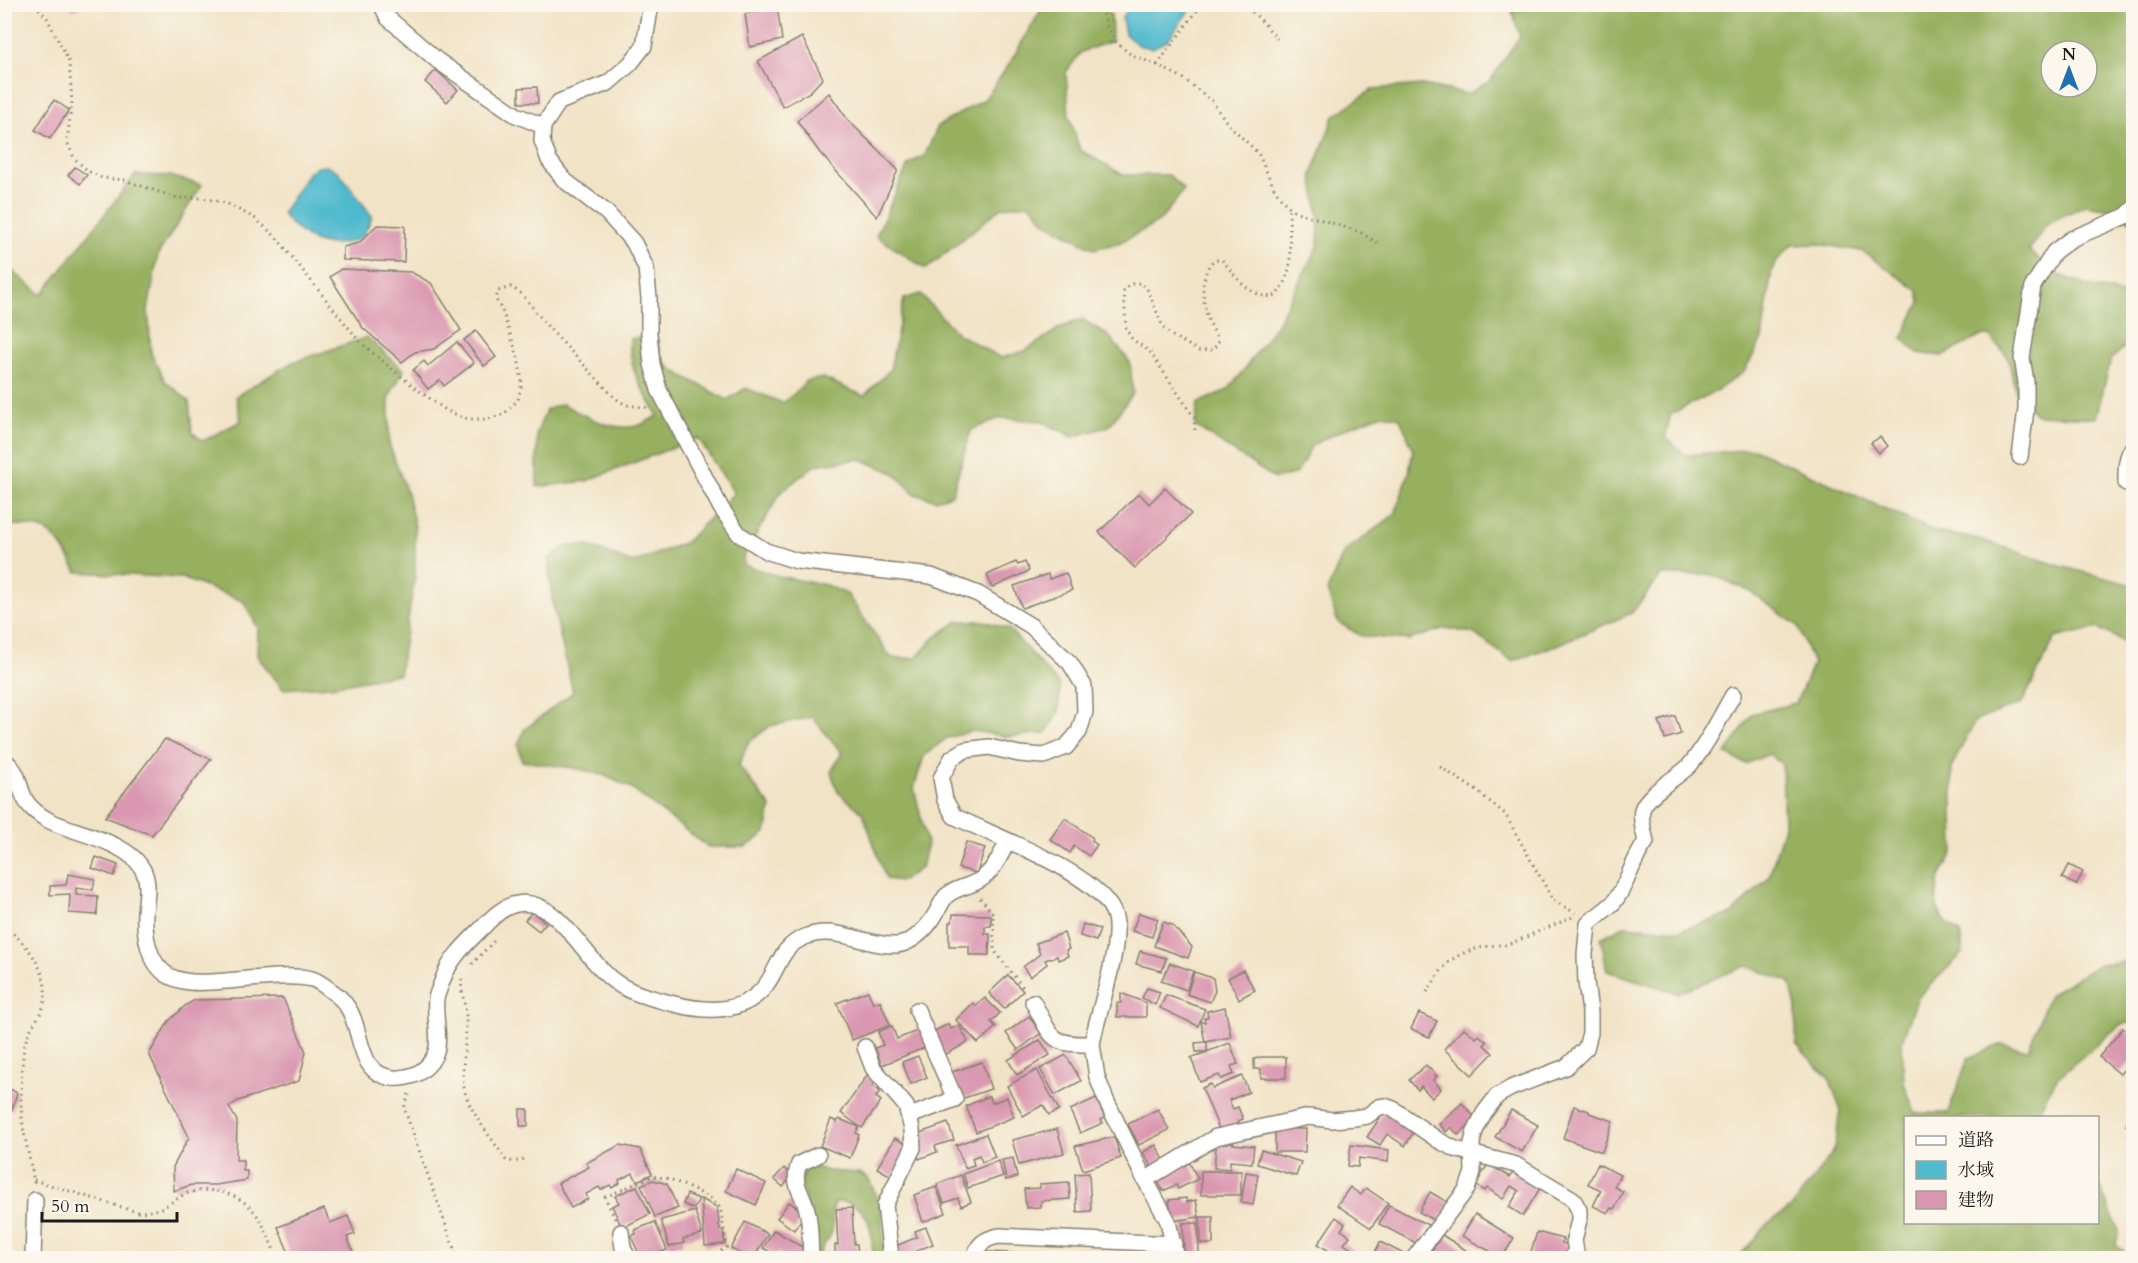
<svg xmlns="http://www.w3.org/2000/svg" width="2138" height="1263" viewBox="0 0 2138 1263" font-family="Cardo,'Noto Serif JP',serif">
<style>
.forest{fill:#96b061;stroke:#59663e;stroke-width:1.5;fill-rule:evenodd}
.water{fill:#50bace;stroke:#366b75;stroke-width:1.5}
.building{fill:#da97b0}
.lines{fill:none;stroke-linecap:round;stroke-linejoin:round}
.minor-casing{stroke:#868071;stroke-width:18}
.path{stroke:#868071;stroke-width:3;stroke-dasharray:1.5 4.5;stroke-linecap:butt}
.minor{stroke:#fff;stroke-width:15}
</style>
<rect width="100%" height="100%" fill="#fbf7ec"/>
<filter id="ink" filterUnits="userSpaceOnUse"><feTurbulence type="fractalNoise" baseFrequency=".0167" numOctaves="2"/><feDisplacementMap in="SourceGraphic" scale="12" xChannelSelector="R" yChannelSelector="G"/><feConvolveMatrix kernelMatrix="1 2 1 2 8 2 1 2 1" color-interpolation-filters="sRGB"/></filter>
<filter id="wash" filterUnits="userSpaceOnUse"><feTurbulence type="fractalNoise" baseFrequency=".008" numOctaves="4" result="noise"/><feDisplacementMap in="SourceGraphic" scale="24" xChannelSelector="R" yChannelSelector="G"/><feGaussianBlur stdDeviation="1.35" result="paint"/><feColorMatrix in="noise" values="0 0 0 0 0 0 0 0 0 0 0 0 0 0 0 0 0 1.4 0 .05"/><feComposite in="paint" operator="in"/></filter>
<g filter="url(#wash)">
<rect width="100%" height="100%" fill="#f1e3c6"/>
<g class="forest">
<path d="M2028,4L2048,13L2068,5H2133V223L2112,209L2085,205L2048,223L2029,250L2056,274L2089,286L2133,296V344L2130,343L2111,359L2096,418L2036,415L2017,396L2008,357L1989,336H1981L1942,356L1918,353L1902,338L1920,302L1918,291L1862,251L1818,244L1792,245L1781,256L1772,269L1762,339L1744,372L1714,392L1671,414L1665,437L1686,455L1754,449L1936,532L1979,539L2060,566L2133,585V647L2098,628L2055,638L2022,703L1975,721L1952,766L1954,851L1939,879L1936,904L1943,920L1960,933L1963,953L1918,997L1902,1041L1904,1083L1915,1113H1948L1968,1058L2002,1044L2028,1050L2049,995L2100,964L2133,961V1022L2120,1025L2057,1078L2037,1114L2038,1117L1906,1118V1222H2098V1186L2101,1190L2119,1231L2116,1245L2132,1258H1738L1768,1223L1792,1207L1833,1152L1841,1111L1830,1080L1796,1044V1007L1790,982L1746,966L1677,993L1607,971L1601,938L1624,926L1681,930L1732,914L1769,877L1784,826L1782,764L1769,754L1746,764L1726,754L1752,714L1796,703L1813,664L1798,626L1749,591L1713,575H1661L1632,613L1559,644L1512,661L1473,633L1445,628L1409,640L1361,636L1338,622L1327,591L1344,552L1395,514L1409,473L1413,449L1400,418L1383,414L1351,426L1312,445L1297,473L1275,479L1195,426L1198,403L1228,390L1244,370L1278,322L1318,246L1319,217L1312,175L1334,116L1373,89L1422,85L1468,94L1490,81L1520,36L1510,5ZM2051,51H2087V87H2051Z"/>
<polygon points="1044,5 1100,5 1111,14 1112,41 1081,52 1066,72 1069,116 1080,150 1123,175 1169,175 1184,190 1159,222 1119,243 1094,249 1046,223 1030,204 1002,207 926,269 876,236 908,165 925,155 938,126 985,99 1008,66"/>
<path d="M135,175L170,176L202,185L158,254L148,310L151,353L165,381L189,401L192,432L203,441L241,421L236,396L291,363L367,337L404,370L389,397V444L407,493L415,527V576L399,674L330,686L283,689L257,656L258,628L243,601L182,578L77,572C57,534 49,524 5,525V278L11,270L42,295Z"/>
<path d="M920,294L958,334L1001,358L1025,351L1060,328L1082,319L1109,336L1130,362L1133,393L1109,426L1073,437L1041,421L1000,418L971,430L952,495L936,500L915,494L894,473L860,459L815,465L781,492L743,557L744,565L778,576L826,585L847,594L891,658H916L934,638L958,621H984L1009,629L1060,686L1059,712L1046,733L1008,737L973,731L947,738L924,756L914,788L927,843L921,868L902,881L886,879L863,813L838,792L831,772L842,753L812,717L770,726L748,743L739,766L771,807L766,833L746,847H708L629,787L603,775L574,768L522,761L518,745L524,730L573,692L553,605L548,559L566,546H589L633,563L686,542L734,493L698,438L586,481L537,487V433L546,410L562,404C584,415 611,432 637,426C644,424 651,419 658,416C642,388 629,372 630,339L656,335L662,360L676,372L727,400L746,388L783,403L800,389L806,381L823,378L864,396L890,370L904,299Z"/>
<path d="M814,1167L829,1171L859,1173L868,1178L880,1202L886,1258H873C872,1231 871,1201 836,1202C829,1211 834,1221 832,1231C829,1242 819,1247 820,1258H813L801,1180L804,1170Z"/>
</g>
<g class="water">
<polygon points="1132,5 1132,4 1193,5 1167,41 1152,48 1138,45 1125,34 1122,17"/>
<path d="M328,166L339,172L372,216C369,224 367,231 361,237C353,244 324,246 315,241C301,235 291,225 282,214L309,172L317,167Z"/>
</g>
<g id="blocks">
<g class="building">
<polygon points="67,4 88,4 88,5 73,10"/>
<polygon points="777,6 782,40 750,47 745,14"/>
<polygon points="802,37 823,78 810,92 783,107 758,61"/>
<polygon points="436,70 458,90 447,102 425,82"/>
<polygon points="537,87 538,103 519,103 519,88"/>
<polygon points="829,93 848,120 898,170 877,217 820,153 797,121"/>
<polygon points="54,100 69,110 50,139 35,130"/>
<polygon points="75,167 87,175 80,184 68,175"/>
<polygon points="377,225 405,226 404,262 343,260 343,247 359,243"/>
<polygon points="341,269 411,272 431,283 461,330 434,349 415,352 402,362 363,328 330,277"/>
<polygon points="476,331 496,357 484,366 464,340"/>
<polygon points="457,342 474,363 444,386 440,380 428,389 413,370 424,361 428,366"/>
<polygon points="1880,437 1887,446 1879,453 1871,443"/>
<polygon points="1165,488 1191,514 1135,568 1099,532 1139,493 1149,504"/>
<polygon points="1016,562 1018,565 1025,562 1029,571 992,588 987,575"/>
<polygon points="1066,573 1072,590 1022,608 1014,586 1048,574 1049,579"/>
<polygon points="1675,716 1681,734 1665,739 1659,721"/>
<polygon points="165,739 211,759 152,835 105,817"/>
<polygon points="1065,818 1093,838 1092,841 1097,845 1089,856 1074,846 1070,853 1050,839"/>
<polygon points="966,842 985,848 977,873 958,868"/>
<polygon points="96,857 118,865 114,876 92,868"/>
<polygon points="2069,865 2083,872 2076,885 2062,878"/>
<polygon points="68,874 95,879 93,890 76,888 76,895 98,896 97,915 69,913 70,894 50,895 50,886 66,885"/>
<polygon points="532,912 546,923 539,931 525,920"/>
<polygon points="1139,913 1158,919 1152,937 1132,931"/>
<polygon points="953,914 991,915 991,926 985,926 985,934 990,934 989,955 969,955 969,946 949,946 949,922 952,922"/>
<polygon points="1163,922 1172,925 1192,947 1188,958 1154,946"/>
<polygon points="1083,924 1100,929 1096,941 1080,936"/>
<polygon points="1064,933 1069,949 1066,950 1068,956 1058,960 1057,956 1045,960 1047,964 1030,977 1023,967 1040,954 1036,943"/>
<polygon points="1140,951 1166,958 1162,971 1136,964"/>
<polygon points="1170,963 1193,971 1187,990 1161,981"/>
<polygon points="1243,970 1255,990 1239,999 1228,978"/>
<polygon points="1194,972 1213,978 1215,991 1210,1002 1187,994"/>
<polygon points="1008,975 1023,991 1004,1009 989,993"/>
<polygon points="1147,988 1160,992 1155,1005 1142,998"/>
<polygon points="868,991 873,1003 880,1001 890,1025 852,1040 837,1003"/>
<polygon points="1121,993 1146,1003 1146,1017 1117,1017 1117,1003 1121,1003"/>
<polygon points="1166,995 1205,1009 1198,1026 1160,1008"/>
<polygon points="283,998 306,1052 299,1081 238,1101 229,1107 237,1121 236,1160 243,1160 243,1171 247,1171 247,1180 216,1185 191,1185 174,1191 173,1167 189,1137 149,1054 169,1021 186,1005 195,1000"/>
<polygon points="985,998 1000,1013 991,1022 996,1027 978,1043 956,1020 973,1003 976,1006"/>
<polygon points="1225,1007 1231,1037 1205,1042 1201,1022 1205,1022 1204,1018 1208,1017 1207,1011"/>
<polygon points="1419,1013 1437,1021 1429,1037 1411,1029"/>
<polygon points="1029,1016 1041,1033 1018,1050 1006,1033"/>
<polygon points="948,1024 951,1029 959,1025 968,1042 943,1056 931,1033"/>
<polygon points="892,1026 897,1039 922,1029 929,1046 882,1065 875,1048 883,1045 878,1032"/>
<polygon points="1464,1028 1476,1038 1479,1035 1487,1042 1484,1045 1493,1053 1472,1075 1444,1049"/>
<polygon points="2123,1028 2134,1037 2134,1058 2120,1074 2099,1057"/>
<polygon points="1040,1040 1050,1055 1017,1075 1008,1060"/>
<polygon points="1207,1042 1207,1052 1196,1052 1195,1043"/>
<polygon points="1230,1043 1238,1064 1231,1066 1234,1074 1221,1079 1219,1075 1200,1082 1191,1058"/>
<polygon points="1066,1055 1081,1081 1055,1095 1040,1069"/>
<polygon points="918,1056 927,1077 911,1084 902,1062"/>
<polygon points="1261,1057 1286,1057 1286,1078 1261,1078 1261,1069 1254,1069 1254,1059"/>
<polygon points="982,1062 991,1089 961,1099 952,1072"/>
<polygon points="1426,1065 1437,1076 1433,1080 1441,1089 1432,1098 1421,1086 1418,1090 1409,1080"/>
<polygon points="1037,1070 1059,1110 1049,1115 1043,1105 1023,1116 1007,1086"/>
<polygon points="868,1074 876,1080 872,1086 880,1091 876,1097 881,1101 862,1128 841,1113"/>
<polygon points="1242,1076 1249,1092 1229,1100 1233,1109 1238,1107 1243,1119 1238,1121 1239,1123 1220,1131 1202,1088 1211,1084 1213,1088"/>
<polygon points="4,1085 17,1093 12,1110 4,1105"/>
<polygon points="989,1096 992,1103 1007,1097 1014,1117 976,1132 966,1106"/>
<polygon points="1096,1098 1105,1118 1101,1120 1103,1123 1080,1133 1070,1110"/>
<polygon points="1462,1103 1476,1119 1458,1135 1451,1127 1446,1132 1439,1124"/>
<polygon points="1574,1106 1589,1111 1589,1113 1613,1121 1602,1152 1563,1138"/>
<rect x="520" y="1109" width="8" height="17"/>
<polygon points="1158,1109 1169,1130 1139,1145 1128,1124"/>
<polygon points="1385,1110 1415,1130 1405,1146 1387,1134 1380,1145 1367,1137"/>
<polygon points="1511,1110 1538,1125 1522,1152 1495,1137"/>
<polygon points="2134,1115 2134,1140 2128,1136 2132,1129 2126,1125"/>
<polygon points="831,1119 837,1122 839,1119 859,1127 856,1133 859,1135 850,1158 820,1146"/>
<polygon points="948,1123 954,1140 935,1146 937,1152 919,1159 915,1147 914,1135"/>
<polygon points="1057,1129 1064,1153 1019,1165 1012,1140"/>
<polygon points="1275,1129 1306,1129 1305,1152 1275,1152"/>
<polygon points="986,1134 995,1157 982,1162 979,1155 972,1158 974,1165 965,1168 956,1145"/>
<polygon points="1114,1137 1121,1158 1083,1170 1075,1146"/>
<polygon points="895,1138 910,1146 893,1177 877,1168"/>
<polygon points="1217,1138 1234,1140 1233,1144 1254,1146 1252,1163 1230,1161 1230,1169 1214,1168"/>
<polygon points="620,1145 640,1149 652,1174 637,1181 633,1173 619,1180 620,1183 612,1188 610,1185 601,1190 599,1187 586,1194 588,1199 571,1208 558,1183 589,1167 586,1163"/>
<polygon points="1156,1145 1166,1164 1153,1170 1143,1152"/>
<polygon points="1351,1145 1389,1150 1388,1162 1359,1158 1358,1167 1348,1166"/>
<polygon points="1261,1150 1301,1162 1296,1176 1257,1164"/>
<polygon points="1013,1158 1017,1177 1006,1180 1002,1160"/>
<polygon points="1188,1160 1198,1179 1178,1189 1176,1185 1163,1191 1155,1176"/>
<polygon points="998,1161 1003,1176 968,1188 963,1174"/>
<polygon points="1488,1164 1510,1177 1516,1168 1542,1185 1523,1216 1509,1207 1519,1191 1511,1186 1503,1199 1487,1188 1485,1191 1475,1185"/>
<polygon points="1598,1164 1620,1175 1614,1187 1623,1191 1614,1209 1611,1208 1608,1213 1593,1206 1601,1190 1588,1184"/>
<polygon points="784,1168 792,1176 783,1187 774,1179"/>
<polygon points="736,1169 766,1183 756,1205 726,1191"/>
<rect x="1201" y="1171" width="40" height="24"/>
<polygon points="1246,1172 1258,1174 1253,1205 1241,1203"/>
<polygon points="1089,1173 1091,1211 1077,1212 1075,1174"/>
<polygon points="961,1175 971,1202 961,1206 958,1198 944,1203 937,1184"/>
<polygon points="653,1180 667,1184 678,1208 655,1217 641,1185"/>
<polygon points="1069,1182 1070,1199 1041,1201 1041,1207 1026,1208 1024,1189 1040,1188 1040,1184"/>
<polygon points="637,1186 650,1214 622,1228 612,1206 619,1203 615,1196"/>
<polygon points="936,1187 946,1213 923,1222 914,1195"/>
<polygon points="1350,1187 1361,1195 1366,1188 1388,1203 1371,1228 1337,1205"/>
<polygon points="1430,1192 1449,1203 1438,1223 1419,1212"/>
<polygon points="687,1194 699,1199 694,1209 683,1204"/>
<polygon points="1186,1198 1187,1202 1196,1200 1199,1217 1172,1221 1169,1200"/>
<polygon points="701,1199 717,1207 720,1230 723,1230 725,1244 705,1246"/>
<polygon points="789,1202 806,1213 794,1230 777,1218"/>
<polygon points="1389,1205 1428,1225 1418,1244 1379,1224"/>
<polygon points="852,1208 854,1244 857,1244 858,1258 835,1258 835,1245 838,1245 836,1209"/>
<polygon points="324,1209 330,1223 348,1216 355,1234 347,1237 356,1258 291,1258 278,1227"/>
<polygon points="695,1211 702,1234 683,1239 684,1243 669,1247 661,1220"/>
<polygon points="1475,1214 1514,1238 1502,1258 1462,1236"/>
<polygon points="1200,1217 1213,1217 1213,1244 1201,1244"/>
<polygon points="1336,1217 1345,1224 1341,1230 1350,1236 1344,1244 1365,1258 1340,1258 1318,1244"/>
<polygon points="655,1222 667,1250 651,1256 650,1252 640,1256 631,1236 636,1234 635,1230"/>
<polygon points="745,1222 768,1234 754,1258 749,1258 731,1249"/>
<polygon points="1183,1223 1198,1223 1199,1253 1184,1253"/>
<polygon points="926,1227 933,1244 916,1251 919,1258 901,1258 896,1246 917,1237 915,1231"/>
<polygon points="774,1230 804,1248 798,1258 788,1258 778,1253 776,1256 763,1248"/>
<polygon points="1537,1232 1563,1239 1562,1243 1572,1246 1568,1258 1542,1258 1530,1255"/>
<polygon points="1442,1235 1475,1256 1473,1258 1432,1258 1428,1256"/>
<polygon points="1380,1242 1404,1254 1402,1258 1379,1258 1373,1256"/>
<polygon points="956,1252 958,1258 936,1258"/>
<polygon points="986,1252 1014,1253 1014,1258 986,1258"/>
<polygon points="1019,1253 1047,1254 1047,1258 1019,1258"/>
<polygon points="1052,1255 1079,1256 1079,1258 1052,1258"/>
</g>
</g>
</g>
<g filter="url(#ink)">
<use href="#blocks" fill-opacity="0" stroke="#868071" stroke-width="1.5"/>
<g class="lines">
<defs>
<g id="minor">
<polyline points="381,4 388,18 438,61 516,115 543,126"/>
<path d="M651,4L644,46L630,64L608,83L559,102L543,126L542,141L549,160L564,180L606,212L634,243L646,268L649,298V334L652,364L659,390L721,508L739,534L766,551L797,561L931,576L978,594L1031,626L1070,663L1084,686L1085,712L1079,732L1066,747L1044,756L1019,754L989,747L965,750L952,758L941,778L945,800L954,816C992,836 1104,874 1115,917C1121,944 1102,1001 1095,1030L1092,1044L1097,1077L1106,1100L1143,1176L1168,1221L1176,1258"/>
<polyline points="2020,457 2026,409 2026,382 2022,358 2033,286 2054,252 2071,239 2126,216 2134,208"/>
<path d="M2126,483C2126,471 2125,456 2134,446"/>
<path d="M4,760C21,774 16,780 24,797C28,807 40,816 50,821C77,834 128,841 143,870C150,884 146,898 145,912C144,934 148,964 169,976C183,983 197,983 211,982C239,981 287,973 312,979C318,981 325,986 330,990C336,994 342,999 346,1005C364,1028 355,1074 393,1078C401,1079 414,1076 420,1072C449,1052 433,1027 436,999C437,993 441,985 443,979C450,958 467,943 482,928C492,918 503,906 517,904C558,896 585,961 614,981C631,994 653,998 674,1004C706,1012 744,1015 766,985C780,966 780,947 805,937C836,924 866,947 897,945C910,944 924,931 931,921C937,913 940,904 946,896C955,888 968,887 978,881C993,873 1000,856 1008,841"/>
<path d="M1033,1002C1053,1038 1049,1045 1092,1044"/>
<polyline points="865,1047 873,1068 906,1106 912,1129 913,1148 885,1205 891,1258"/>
<polyline points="910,1116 955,1099 917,1010"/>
<polyline points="1145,1180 1216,1137 1309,1117 1332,1120 1354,1118 1367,1116 1379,1107 1385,1106 1393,1109 1438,1140 1455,1149 1516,1165 1573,1199 1579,1210 1579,1220 1574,1240 1576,1252 1572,1258"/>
<polyline points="621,1232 623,1248 628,1258"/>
<polyline points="33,1258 35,1200"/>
<path d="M811,1258C810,1243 811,1225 807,1210C803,1192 791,1185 799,1164L818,1155"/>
<path d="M974,1258C978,1244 984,1239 999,1236L1174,1244"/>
<path d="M1414,1258L1467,1189L1473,1172L1472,1143L1475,1131L1484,1113L1497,1096L1511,1088L1566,1067L1586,1048L1590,1033V1012L1586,982L1585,954L1588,924C1596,916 1606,910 1614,902C1628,884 1632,860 1646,842C1644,832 1640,820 1642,810C1646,794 1677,778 1689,766C1707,745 1719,719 1733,695"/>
</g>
</defs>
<use href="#minor" class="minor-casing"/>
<g class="path">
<polyline points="35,4 47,18 69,62 72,102 67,141 74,158 88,171 102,178 124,180 177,198 202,198 226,203 256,219 276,237 360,342 414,387 447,411 468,419 488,419 504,414 518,400 522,382 518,357 502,310 496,300 498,291 511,287 522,294 548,327 615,398 626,405 650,408"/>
<polyline points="1097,4 1099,5 1107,26 1115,41 1130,54 1157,65 1183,78 1212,101 1227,123 1258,153 1274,188 1283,201 1294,211 1360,232 1379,244"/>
<polyline points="1243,4 1260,19 1277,39"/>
<polyline points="1157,65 1202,4"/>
<path d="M1195,430L1194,417L1150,352L1132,339L1126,329L1124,291L1131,284L1141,283L1147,289L1164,329L1171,335L1199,351L1213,350L1218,342C1216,332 1209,325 1207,315C1202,299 1200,272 1214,260H1222C1237,277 1250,300 1276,296L1286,281L1290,264L1289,207"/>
<polyline points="1440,767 1477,791 1505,814 1553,900 1575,913"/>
<polyline points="980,898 993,913 994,950 1024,989"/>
<path d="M4,926C27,943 51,973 44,1004C41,1017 31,1025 27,1037C21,1055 22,1078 21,1097C20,1126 30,1155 34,1183"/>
<polyline points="472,964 494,941"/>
<path d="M462,979C460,992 466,1004 466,1016C467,1040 461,1064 464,1087C467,1110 493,1139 506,1160L514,1162L524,1159"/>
<path d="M1427,992C1433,983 1439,972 1447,964C1459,951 1490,944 1507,945L1575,916"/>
<polyline points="409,1094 404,1108 455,1251 456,1258"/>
<path d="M34,1180L137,1212C150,1212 160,1210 172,1202C177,1199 182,1195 188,1193C214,1185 246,1195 260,1220C267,1232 272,1246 277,1258"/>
<polyline points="615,1219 605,1197 653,1176 670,1179 709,1197 720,1207 727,1247 709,1258"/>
<polyline points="693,1258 701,1254 705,1258"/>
</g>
<use href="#minor" class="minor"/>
</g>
</g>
<rect width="2138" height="1263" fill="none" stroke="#fbf7ec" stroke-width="24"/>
<rect x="1904" y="1116" width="195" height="108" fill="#fbf7ec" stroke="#a29f99" stroke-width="1.5"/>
<rect x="1916" y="1136" width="30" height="9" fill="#ffffff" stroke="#a29f99" stroke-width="1.5"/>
<text x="1958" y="1146" font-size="18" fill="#1c1c1c">道路</text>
<rect x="1916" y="1161" width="30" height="18" fill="#50bace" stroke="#a29f99" stroke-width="1.5"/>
<text x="1958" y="1176" font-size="18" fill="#1c1c1c">水域</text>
<rect x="1916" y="1191" width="30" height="18" fill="#da97b0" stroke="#a29f99" stroke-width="1.5"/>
<text x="1958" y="1206" font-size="18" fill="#1c1c1c">建物</text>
<g transform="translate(2069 69)"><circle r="28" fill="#fbf7ec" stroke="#a29f99" stroke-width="1.5"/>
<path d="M0-4.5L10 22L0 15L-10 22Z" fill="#1f6fb2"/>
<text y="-9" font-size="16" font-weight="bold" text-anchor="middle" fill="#1c1c1c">N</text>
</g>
<path d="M42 1212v9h135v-9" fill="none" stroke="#1c1c1c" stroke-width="3"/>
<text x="51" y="1212" font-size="18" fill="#1c1c1c" stroke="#fbf7ec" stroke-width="4.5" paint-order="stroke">50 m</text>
</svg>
